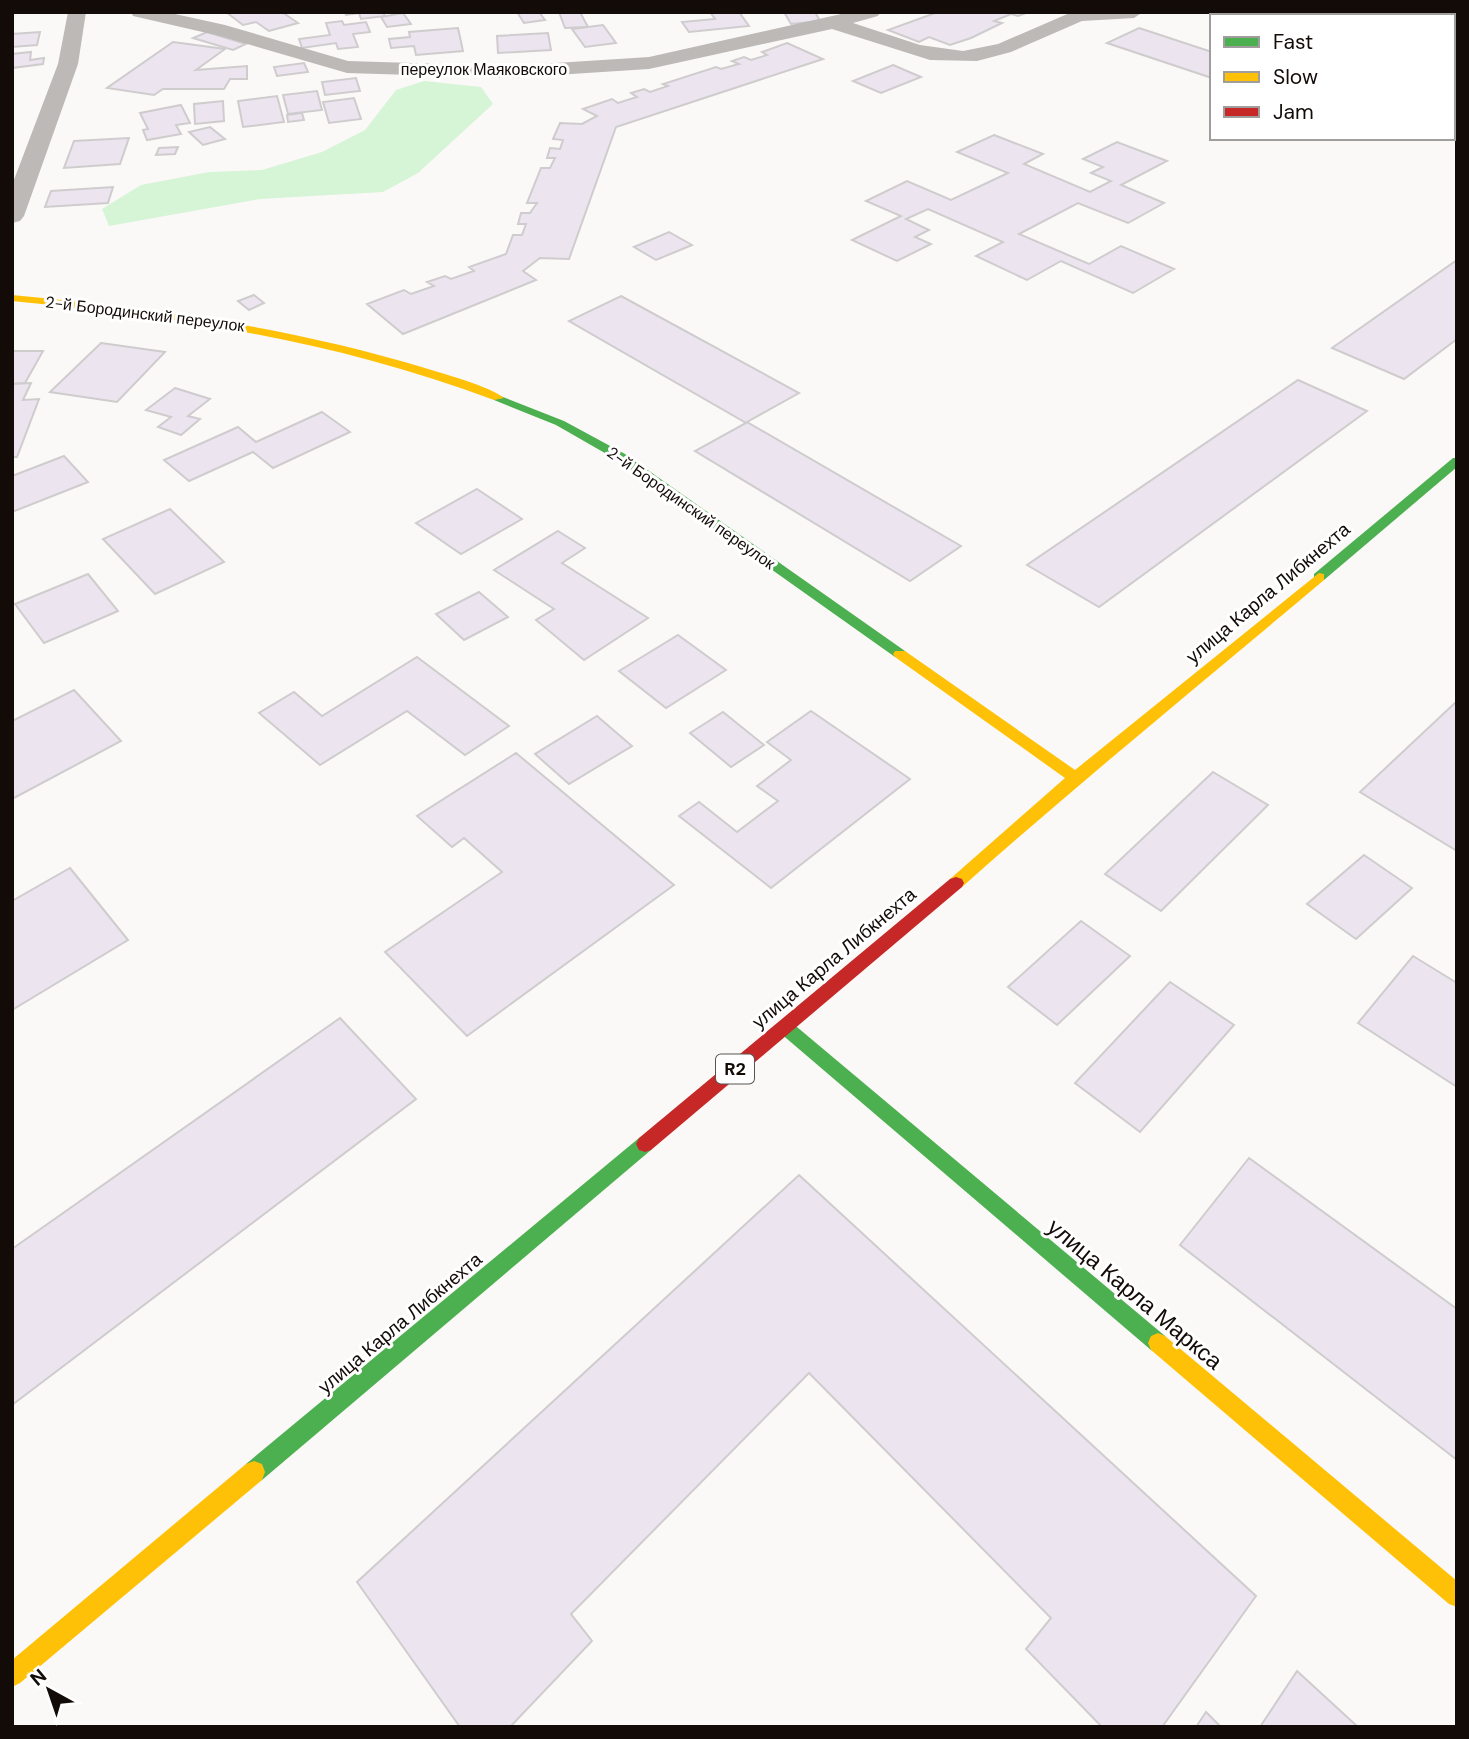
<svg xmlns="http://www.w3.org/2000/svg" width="1469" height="1739" viewBox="0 0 1469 1739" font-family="'DM Sans',sans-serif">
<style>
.green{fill:#d6f4d6}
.building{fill:#ece4ef;stroke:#cfccce;stroke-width:2}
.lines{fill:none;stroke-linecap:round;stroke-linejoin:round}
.street{fill:#bcb9b7;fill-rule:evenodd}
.fast{fill:#4caf50;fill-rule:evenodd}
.slow{fill:#ffc107;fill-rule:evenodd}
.jam{fill:#c62828;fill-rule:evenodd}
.labels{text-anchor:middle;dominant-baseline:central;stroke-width:6;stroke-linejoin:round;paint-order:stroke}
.far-street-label{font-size:16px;fill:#120b08;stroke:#fff}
.shield{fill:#fff;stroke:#595452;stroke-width:2}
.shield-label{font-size:18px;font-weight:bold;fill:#120b08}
.street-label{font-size:19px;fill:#120b08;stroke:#fff}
.near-street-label{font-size:23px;fill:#120b08;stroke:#fff}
</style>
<rect width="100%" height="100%" fill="#fbf9f7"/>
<polygon class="green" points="424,81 481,87 493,104 418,173 383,192 260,199 109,226 102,209 141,185 209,172 262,170 322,152 365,130 396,90"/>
<g class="building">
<polygon points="226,12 282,12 298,23 269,31 256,22 243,25"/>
<polygon points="345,12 383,12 385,16 361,19 359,13 346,15"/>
<polygon points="517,12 539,12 545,20 524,23"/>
<polygon points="559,12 580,12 588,27 565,28"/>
<polygon points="710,12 739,12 749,26 689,32 682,22 715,19"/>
<polygon points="784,12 815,12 820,21 791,24"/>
<polygon points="1029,12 1018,16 1011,14 994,21 1002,23 971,38 950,45 929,37 919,42 888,30 938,12"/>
<polygon points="1437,12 1457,12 1457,44 1453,43 1453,16 1433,15"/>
<polygon points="403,13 411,24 387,27 381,17"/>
<polygon points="342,21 344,25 366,22 370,32 353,34 358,47 338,49 336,43 302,48 299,39 330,35 326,23"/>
<polygon points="603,25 616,43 585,47 572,29"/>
<polygon points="458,28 463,51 416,55 414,46 391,48 389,39 410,37 409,32"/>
<polygon points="1139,28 1212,52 1212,78 1107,43"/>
<polygon points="40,32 37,45 12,47 12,34"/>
<polygon points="207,32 246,44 233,50 193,38"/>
<polygon points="548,33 551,50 498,53 497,36"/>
<polygon points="173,42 225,49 196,70 247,66 247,79 230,79 224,89 163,89 154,95 107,88"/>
<polygon points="787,43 823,59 616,127 569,259 540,258 523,271 536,280 403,334 367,304 404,290 411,294 434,286 427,282 445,276 451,279 474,271 469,267 506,254 513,235 522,235 526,224 518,224 521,213 530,213 537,203 527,203 541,168 550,168 555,158 547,158 550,148 560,149 563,140 553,139 560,123 582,124 597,116 583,109 612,99 618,103 637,97 631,93 644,89 650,92 668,86 663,84 716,67 721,69 739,64 732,61 744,57 751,60 767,55 762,52"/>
<polygon points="31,52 30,60 44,58 43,64 12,68 12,54"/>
<polygon points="304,63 308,72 277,76 274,67"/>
<polygon points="893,65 921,77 881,93 853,81"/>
<polygon points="356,78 360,91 325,95 322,82"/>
<polygon points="317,91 322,110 288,114 283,95"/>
<polygon points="277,96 284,122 243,127 238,101"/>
<polygon points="354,98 361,119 329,123 323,102"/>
<polygon points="223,101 224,121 195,124 194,104"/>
<polygon points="181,105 190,123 176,125 181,134 147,140 143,130 148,129 140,113"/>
<polygon points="302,113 304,120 288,122 287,115"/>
<polygon points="210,127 225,139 203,145 189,132"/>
<polygon points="994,135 1043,154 1024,164 1090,192 1111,181 1091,173 1103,167 1083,159 1117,142 1167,161 1121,185 1164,203 1128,223 1078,203 1019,234 1089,264 1121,246 1174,269 1133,293 1061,261 1027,280 976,256 1003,242 928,209 906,219 929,230 915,237 931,244 897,261 852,240 901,216 866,201 907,181 951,200 1008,173 957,152"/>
<polygon points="129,138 120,164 64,168 74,141"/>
<polygon points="178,147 175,154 156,155 159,148"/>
<polygon points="113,187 108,203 45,207 51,191"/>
<polygon points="669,232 692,245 656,260 634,247"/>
<polygon points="1457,260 1457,339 1404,379 1332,348"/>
<polygon points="254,295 264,303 249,310 238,301"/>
<polygon points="621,296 799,393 747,422 961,546 910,581 695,451 746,423 569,321"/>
<polygon points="101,343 165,352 117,402 50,392"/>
<polygon points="12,351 43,351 25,383 12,384"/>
<polygon points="1298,380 1367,411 1099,607 1027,565"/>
<polygon points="31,383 23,400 39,399 17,457 12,457 12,384"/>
<polygon points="175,388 210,399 188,416 200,419 181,435 158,427 171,417 146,410"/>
<polygon points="322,412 350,432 273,468 253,452 189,481 164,460 238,427 256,442"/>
<polygon points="64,456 88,482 12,512 12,476"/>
<polygon points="477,489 522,519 461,554 416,523"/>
<polygon points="170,509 224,562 155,594 103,539"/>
<polygon points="558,531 585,548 562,563 648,618 584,660 536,620 554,609 494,570"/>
<polygon points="88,574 118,611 44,643 15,604"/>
<polygon points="479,592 508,617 464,640 436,614"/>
<polygon points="678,635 726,670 666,708 619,671"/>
<polygon points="417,657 509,726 465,755 407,711 320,765 259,713 294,692 322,716"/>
<polygon points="74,690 121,741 12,799 12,721"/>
<polygon points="1457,701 1457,851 1360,792"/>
<polygon points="811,711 910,779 771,888 679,816 699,802 737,832 778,801 757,786 791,760 767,742"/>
<polygon points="723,712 764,745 731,767 690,733"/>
<polygon points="597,716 632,746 569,784 535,754"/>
<polygon points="516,753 674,885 467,1036 385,952 502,872 464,838 452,847 417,816"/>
<polygon points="1213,772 1268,805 1161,911 1105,874"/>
<polygon points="1364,855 1412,888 1356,939 1307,904"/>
<polygon points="70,868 128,940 12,1010 12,901"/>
<polygon points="1081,921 1130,956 1057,1025 1008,987"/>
<polygon points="1413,956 1457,983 1457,1087 1358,1023"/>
<polygon points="1170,982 1234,1025 1140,1132 1075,1083"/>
<polygon points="340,1018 416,1099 12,1405 12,1249"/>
<polygon points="1249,1158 1457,1309 1457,1460 1180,1245"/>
<polygon points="799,1175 1256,1596 1162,1727 1102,1727 1026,1649 1051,1618 809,1373 571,1614 592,1641 510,1727 460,1727 357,1582"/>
<polygon points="1297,1671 1358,1727 1260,1727"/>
<polygon points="1206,1712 1221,1727 1196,1727"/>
</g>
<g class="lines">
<g class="street">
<polygon points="68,12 86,12 78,64 24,216 20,221 12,223 12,185 58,64"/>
<polygon points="131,12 166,12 225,25 348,61 509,66 649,57 850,12 880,12 878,16 853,23 920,45 963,51 998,44 1072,12 1143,12 1134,18 1082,21 1011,52 977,61 930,60 832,29 649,69 509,78 347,73 220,36 133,16"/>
<polygon points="1301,12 1328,12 1330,16 1303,16"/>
<polygon points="1453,49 1457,50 1457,62 1453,61"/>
</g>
<g class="fast">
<polygon points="498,395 564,421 625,454 905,651 907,654 905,657 895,657 617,460 556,425 494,400 492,398"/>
<polygon points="1453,458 1457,458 1457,467 1324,580 1314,580 1314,574"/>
<polygon points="785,1020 791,1022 1165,1336 1168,1343 1165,1350 1158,1353 1151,1350 779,1032 776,1027 779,1022"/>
<polygon points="645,1136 651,1138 654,1144 651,1150 262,1480 254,1483 246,1480 243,1472 246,1464 639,1138"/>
</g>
<g class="slow">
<path d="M12,295C152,308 290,327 425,368C444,374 489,386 504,398L494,400C333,340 183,318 12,301Z"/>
<path d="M1319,573L1324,574V580C1203,682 1080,782 962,887H950L948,883L950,879L1065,778L895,657L893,654L895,651H905L1075,770Z"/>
<polygon points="1158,1333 1165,1336 1457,1581 1457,1607 1449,1604 1151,1350 1148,1343 1151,1336"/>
<polygon points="254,1461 262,1464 265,1472 262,1480 20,1683 12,1687 12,1660 246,1464"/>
</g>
<polygon class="jam" points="956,877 962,879 964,883 962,887 651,1150 645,1152 639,1150 636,1144 639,1138 950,879"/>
</g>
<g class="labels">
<g class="far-street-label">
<text x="484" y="69">переулок Маяковского</text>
<text transform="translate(145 314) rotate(7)">2-й Бородинский переулок</text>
<text transform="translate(691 508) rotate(35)">2-й Бородинский переулок</text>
</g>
<rect class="shield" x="716" y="1054.5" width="38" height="29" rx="5"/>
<g class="shield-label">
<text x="735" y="1069">R2</text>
</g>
<g class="street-label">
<text transform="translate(1268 593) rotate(-40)">улица Карла Либкнехта</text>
<text transform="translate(834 958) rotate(-40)">улица Карла Либкнехта</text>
<text transform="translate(400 1323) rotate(-40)">улица Карла Либкнехта</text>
</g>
<g class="near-street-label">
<text transform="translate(1135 1294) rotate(40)">улица Карла Маркса</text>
</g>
</g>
<rect width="1469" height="1739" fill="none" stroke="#120b08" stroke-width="28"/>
<rect x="1210" y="14" width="245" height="126" fill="#ffffff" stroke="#a09d9c" stroke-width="2"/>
<rect x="1224" y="37" width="35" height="10" fill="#4caf50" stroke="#a09d9c" stroke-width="2"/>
<text x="1273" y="49" font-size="21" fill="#120b08">Fast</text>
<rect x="1224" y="72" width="35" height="10" fill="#ffc107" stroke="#a09d9c" stroke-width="2"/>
<text x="1273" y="84" font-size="21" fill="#120b08">Slow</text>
<rect x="1224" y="107" width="35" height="10" fill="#c62828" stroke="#a09d9c" stroke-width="2"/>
<text x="1273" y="119" font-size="21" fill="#120b08">Jam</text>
<g transform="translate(49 1690) rotate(320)" stroke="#ffffff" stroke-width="5" paint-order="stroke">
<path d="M0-5L12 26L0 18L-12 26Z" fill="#120b08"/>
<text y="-10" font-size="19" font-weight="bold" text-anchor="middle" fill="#120b08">N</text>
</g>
</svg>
